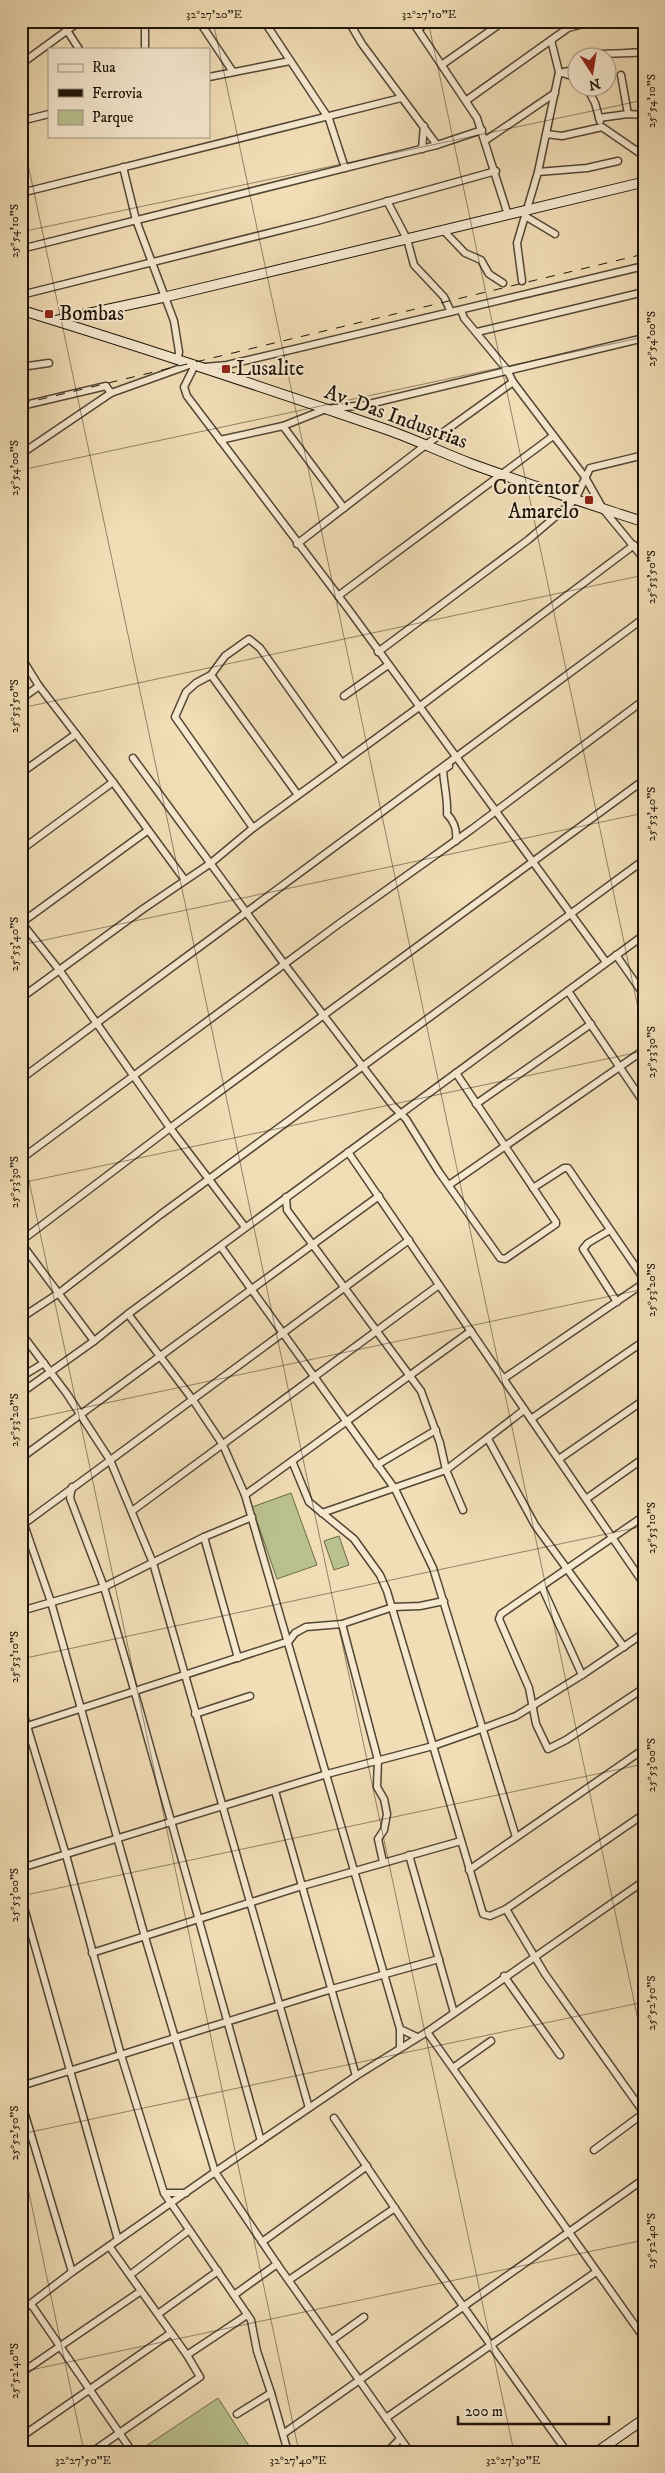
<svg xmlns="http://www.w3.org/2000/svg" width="665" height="2473" viewBox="0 0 665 2473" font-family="'IM FELL DW Pica',serif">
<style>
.green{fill:#b9c18e;stroke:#6c6a4c}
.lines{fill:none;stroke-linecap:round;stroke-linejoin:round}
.street-casing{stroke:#534635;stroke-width:9}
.secondary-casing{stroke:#1e140a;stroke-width:11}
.street{stroke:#f6e9d0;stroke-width:6}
.secondary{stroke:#f6e9d0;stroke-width:9}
.rail{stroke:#1e140a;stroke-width:1;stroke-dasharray:9 9;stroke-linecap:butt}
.ticks{fill:none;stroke:#1e140a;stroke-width:1;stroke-opacity:0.45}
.poi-dot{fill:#8f2418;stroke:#f6e9d0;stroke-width:2}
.labels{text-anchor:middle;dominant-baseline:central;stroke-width:4;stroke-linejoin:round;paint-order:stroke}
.poi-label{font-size:21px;fill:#1e140a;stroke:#f6e9d0;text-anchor:start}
.street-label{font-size:21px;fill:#1e140a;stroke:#f6e9d0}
.neatline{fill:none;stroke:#1e140a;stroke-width:2}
.ticks-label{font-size:12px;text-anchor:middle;fill:#1e140a}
</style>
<rect width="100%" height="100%" fill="#f1ddb6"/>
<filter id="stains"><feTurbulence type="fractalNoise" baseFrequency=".004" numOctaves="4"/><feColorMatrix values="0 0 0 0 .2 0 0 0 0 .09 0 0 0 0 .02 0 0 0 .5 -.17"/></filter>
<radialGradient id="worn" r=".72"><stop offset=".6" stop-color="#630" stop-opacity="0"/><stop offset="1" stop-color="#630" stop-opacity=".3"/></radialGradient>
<g class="green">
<polygon points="291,1493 317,1565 277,1579 252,1507"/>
<polygon points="339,1536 349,1565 334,1570 324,1541"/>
<polygon points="218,2398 253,2452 137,2452"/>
</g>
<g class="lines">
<defs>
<g id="street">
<polyline points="61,21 79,49"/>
<polyline points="199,21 233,72"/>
<polyline points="264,21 329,119 345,168"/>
<polyline points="351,21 352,27 362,44 437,145"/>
<polyline points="412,21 477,118 508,215"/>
<polyline points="418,29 429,21"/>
<polyline points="145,49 145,21"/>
<path d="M583,58C588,52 631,54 644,52"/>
<polyline points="21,64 80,21"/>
<polyline points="443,64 504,21"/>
<polyline points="559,72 578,78"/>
<polyline points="564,72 578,69"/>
<polyline points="621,75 628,114"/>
<polyline points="209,77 290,61"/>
<polyline points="587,88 595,103 600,121"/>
<polyline points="467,100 568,28 594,21"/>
<polyline points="599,118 628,114 644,115"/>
<polyline points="21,121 49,114"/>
<polyline points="546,134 562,136 602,127 644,156"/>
<polyline points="486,140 555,93"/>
<polyline points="422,149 424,126"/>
<polyline points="123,167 136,220 174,321 179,352 178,357 174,359"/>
<polyline points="538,172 587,168 618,161"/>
<polyline points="21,193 401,98"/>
<polyline points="387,201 407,239 414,265 444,297 451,312"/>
<polyline points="525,216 555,234"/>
<polyline points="443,230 465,253 481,260 489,274 503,283"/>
<polyline points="21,249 437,145 482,130"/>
<polyline points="522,281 517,243 538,172 559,72 551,40"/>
<polyline points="21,295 317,221 496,171"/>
<polyline points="461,310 464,318 507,370 513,382 585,477 603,509 644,559"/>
<polyline points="477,332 644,292"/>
<polyline points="195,365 184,387 187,396 349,610 606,962"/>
<polyline points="21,367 49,363"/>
<polyline points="204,367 227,365 644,266"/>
<polyline points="21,406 106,386 111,393"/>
<polyline points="283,426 344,508"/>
<polyline points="220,440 283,426 326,409 365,405 644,338"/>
<polyline points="21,454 111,393 192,364"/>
<polyline points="297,544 427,444 513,382"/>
<polyline points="338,596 553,436"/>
<polyline points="378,652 528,540 575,500 590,468 644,455"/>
<polyline points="21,657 39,686 113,782 184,879"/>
<polyline points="211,675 225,656 249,639 260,648 341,762"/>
<polyline points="344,696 388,665"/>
<polyline points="21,699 39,686"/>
<polyline points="133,758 285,965 393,1106 406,1119 439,1172 500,1258 505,1259 556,1224 556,1222 456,1073"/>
<path d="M449,766L443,770C444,786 448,799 447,814C455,822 457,830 456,841"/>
<polyline points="21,773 76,734"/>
<polyline points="253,828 175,717 186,692 196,683 211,675 298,795"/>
<polyline points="21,850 113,782"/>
<polyline points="21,922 60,971 170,1128 245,1227"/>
<polyline points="21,923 147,831"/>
<polyline points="616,955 644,995"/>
<polyline points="568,991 644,1103"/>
<polyline points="21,998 143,909 211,863 253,828 419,707 634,545"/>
<polyline points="21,1079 644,618"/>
<polyline points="476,1104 591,1024"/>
<polyline points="348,1152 644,1584"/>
<polyline points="21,1159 340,923 472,829 644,700"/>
<polyline points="449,1185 644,1050"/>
<polyline points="533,1188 564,1168 568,1168 644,1279"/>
<polyline points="286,1197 287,1210 421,1391 440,1443 446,1470 463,1510"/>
<polyline points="610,1230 588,1243 583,1249 617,1302"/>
<polyline points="21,1241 170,1128 644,780"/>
<polyline points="21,1243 94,1341"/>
<polyline points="221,1247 395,1489 433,1568 516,1837"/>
<polyline points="128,1314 193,1400 223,1445 245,1495 400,2029 400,2047"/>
<polyline points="21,1318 59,1293 160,1215 644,860"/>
<polyline points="21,1333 67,1394 110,1460 153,1563 309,2108"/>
<polyline points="21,1377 44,1363"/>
<polyline points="503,1379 644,1283"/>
<polyline points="21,1393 94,1341 128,1314 644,935"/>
<polyline points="531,1419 644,1341"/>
<polyline points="488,1439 535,1525 624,1647"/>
<polyline points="21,1458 379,1196"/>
<polyline points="559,1459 644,1400"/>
<polyline points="292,1461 309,1502 354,1539 380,1575 387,1591 483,1914 490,1916 506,1909 644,1814"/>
<polyline points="377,1465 436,1430"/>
<polyline points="72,1487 70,1498 104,1587 135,1693 261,2141"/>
<polyline points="245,1495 471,1331"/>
<polyline points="586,1499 644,1458"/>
<polyline points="132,1511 439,1285"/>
<polyline points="322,1513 446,1470 524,1410"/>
<polyline points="21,1516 51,1602 145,1937 215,2172 277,2264 410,2452"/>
<polyline points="644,1516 501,1614 499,1619 529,1688 536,1724 548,1749 566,1740 644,1688"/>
<polyline points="25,1523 409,1240"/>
<polyline points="204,1537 238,1658"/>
<polyline points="542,1587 582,1675"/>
<polyline points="21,1611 104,1587 204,1537 252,1517"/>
<polyline points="342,1624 378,1760 377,1787 384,1799 387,1814 384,1830 378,1839 383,1862"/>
<polyline points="21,1706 66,1855 121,2055 164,2193 251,2320 257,2351 271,2393 288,2452"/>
<polyline points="195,1714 250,1696"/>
<polyline points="21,1728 289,1641 295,1633 306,1627 342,1624 393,1607 420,1606 444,1601"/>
<polyline points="275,1791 356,2076"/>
<polyline points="409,1855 454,2013"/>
<polyline points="21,1868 327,1774 433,1746 484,1728 516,1716 582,1675 644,1633"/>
<polyline points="469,1870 644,1749"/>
<polyline points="21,1897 118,2240"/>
<polyline points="506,1909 545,1974 644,2113"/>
<polyline points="92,1953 302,1886 461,1841"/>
<polyline points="504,1976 560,2055"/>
<polyline points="400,2029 417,2037"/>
<polyline points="427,2032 644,2338"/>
<polyline points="453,2068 491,2041"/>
<polyline points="21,2086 332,1989 439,1959"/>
<polyline points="21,2101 72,2272"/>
<polyline points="334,2118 421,2247 567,2452"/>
<polyline points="594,2150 644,2113"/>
<polyline points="164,2193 186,2193"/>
<polyline points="262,2242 367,2166"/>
<polyline points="130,2275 188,2231"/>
<polyline points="289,2280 395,2208"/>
<polyline points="234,2295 277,2264"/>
<polyline points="31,2304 131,2450"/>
<polyline points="21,2311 72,2272 215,2172 356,2076 427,2032 644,1881"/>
<polyline points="158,2314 218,2271"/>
<polyline points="332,2340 364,2317"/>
<polyline points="187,2355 247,2315"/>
<polyline points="21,2373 141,2291"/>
<polyline points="237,2414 271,2393"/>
<polyline points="386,2418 596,2272"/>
<polyline points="283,2434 644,2179"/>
<polyline points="21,2437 171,2333"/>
<polyline points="92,2452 200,2377 187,2355 109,2246"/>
<polyline points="387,2452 400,2439"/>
</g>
<g id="secondary">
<path d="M21,310C144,348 266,388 388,430C416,440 443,453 472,464C529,485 586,503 644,522"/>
<polyline points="58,320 165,297 644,182"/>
<polyline points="597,2452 644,2419"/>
</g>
</defs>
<use href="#street" class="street-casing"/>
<use href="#secondary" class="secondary-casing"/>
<use href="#street" class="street"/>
<use href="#secondary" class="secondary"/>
<polyline class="rail" points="21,404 644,254"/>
</g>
<path class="ticks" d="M213,21L644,2048M428,21L644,1036M643,21L644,25M21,131L514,2452M21,232L644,100M21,470L644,337M21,708L644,575M21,945L644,813M21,1143L299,2452M21,1183L644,1051M21,1421L644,1289M21,1659L644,1526M21,1896L644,1764M21,2134L644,2002M21,2155L84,2452M21,2372L644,2240"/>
<g class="poi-dot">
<rect x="44" y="309" width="10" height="10" rx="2.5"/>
<rect x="221" y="364" width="10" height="10" rx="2.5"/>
<rect x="584" y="495" width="10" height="10" rx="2.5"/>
</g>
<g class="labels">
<g class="poi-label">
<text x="59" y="314">Bombas</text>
<text x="236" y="369">Lusalite</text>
<text x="579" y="488" text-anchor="end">Contentor<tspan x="579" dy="24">Amarelo</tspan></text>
</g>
<g class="street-label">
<text transform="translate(396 417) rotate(20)">Av. Das Industrias</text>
</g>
</g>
<rect width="665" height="2473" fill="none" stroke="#f1ddb6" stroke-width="55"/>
<rect x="48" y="48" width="162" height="90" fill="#f6e9d0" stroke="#a09481"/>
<rect x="58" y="64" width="25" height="8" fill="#f6e9d0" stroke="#a09481"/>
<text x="92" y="72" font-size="15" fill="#1e140a">Rua</text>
<rect x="58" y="89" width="25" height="8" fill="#1e140a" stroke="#a09481"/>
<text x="92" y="98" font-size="15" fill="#1e140a">Ferrovia</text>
<rect x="58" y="110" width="25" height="15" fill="#b9c18e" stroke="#a09481"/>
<text x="92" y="122" font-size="15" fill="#1e140a">Parque</text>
<g transform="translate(592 72) rotate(168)"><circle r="24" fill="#f6e9d0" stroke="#a09481"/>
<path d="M0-4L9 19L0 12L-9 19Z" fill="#8f2418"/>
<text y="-8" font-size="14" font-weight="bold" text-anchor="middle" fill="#1e140a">N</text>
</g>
<path d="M458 2416v8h151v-8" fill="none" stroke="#1e140a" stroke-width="2.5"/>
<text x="465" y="2416" font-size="15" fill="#1e140a" stroke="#f6e9d0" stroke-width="4" paint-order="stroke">200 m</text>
<rect x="28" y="28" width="610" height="2418" class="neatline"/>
<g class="ticks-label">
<text x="214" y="18">32°27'20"E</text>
<text x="429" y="18">32°27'10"E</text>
<text transform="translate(651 101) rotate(-90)" y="4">25°54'10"S</text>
<text transform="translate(14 231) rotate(-90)" y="4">25°54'10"S</text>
<text transform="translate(651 339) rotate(-90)" y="4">25°54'00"S</text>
<text transform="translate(14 468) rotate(-90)" y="4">25°54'00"S</text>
<text transform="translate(651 577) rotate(-90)" y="4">25°53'50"S</text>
<text transform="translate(14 706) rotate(-90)" y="4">25°53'50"S</text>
<text transform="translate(651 814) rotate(-90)" y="4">25°53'40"S</text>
<text transform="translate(14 944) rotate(-90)" y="4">25°53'40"S</text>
<text transform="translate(651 1052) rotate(-90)" y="4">25°53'30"S</text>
<text transform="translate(14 1182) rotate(-90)" y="4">25°53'30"S</text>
<text transform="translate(651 1290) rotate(-90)" y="4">25°53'20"S</text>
<text transform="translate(14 1420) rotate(-90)" y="4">25°53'20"S</text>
<text transform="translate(651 1528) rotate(-90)" y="4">25°53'10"S</text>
<text transform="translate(14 1657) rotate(-90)" y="4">25°53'10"S</text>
<text transform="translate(651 1765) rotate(-90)" y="4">25°53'00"S</text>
<text transform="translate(14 1895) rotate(-90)" y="4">25°53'00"S</text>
<text transform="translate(651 2003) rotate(-90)" y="4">25°52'50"S</text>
<text transform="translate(14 2133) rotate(-90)" y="4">25°52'50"S</text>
<text transform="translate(651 2241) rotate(-90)" y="4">25°52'40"S</text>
<text transform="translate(14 2371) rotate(-90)" y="4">25°52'40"S</text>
<text x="83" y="2464">32°27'50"E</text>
<text x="298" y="2464">32°27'40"E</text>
<text x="513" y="2464">32°27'30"E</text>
</g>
<rect width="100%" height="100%" filter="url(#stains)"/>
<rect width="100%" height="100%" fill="url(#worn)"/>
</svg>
